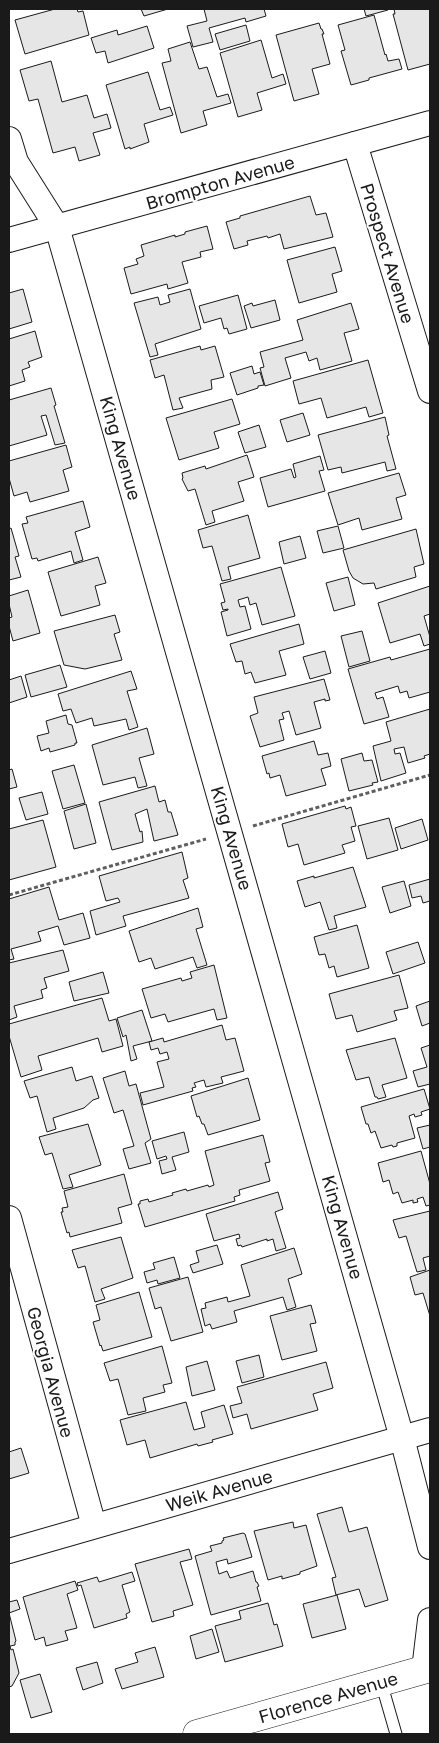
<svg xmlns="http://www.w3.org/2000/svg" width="439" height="1743" viewBox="0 0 439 1743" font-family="'Golos Text',sans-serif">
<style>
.building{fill:#e6e6e6;stroke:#1a1a1a}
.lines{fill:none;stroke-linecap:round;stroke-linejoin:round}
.lane-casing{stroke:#1a1a1a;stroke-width:13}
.street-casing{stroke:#1a1a1a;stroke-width:26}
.primary-casing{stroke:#1a1a1a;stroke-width:29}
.path{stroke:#5f5f5f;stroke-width:3;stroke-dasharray:4 2.5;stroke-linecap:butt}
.lane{stroke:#fff;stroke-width:11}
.street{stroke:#fff;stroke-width:24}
.primary{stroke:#fff;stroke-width:28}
.labels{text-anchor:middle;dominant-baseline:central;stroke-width:4;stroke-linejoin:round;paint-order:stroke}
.street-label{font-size:18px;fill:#1a1a1a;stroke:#fff}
</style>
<rect width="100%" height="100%" fill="#fff"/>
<g class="building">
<polygon points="55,9 77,9 78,12 83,11 89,35 25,54 15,20"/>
<polygon points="141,9 168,9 144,16"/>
<polygon points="204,9 264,9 266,16 246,22 245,18 209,28 213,42 193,47 187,26 207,21"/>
<polygon points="364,9 387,9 388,10 366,16"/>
<polygon points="394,9 430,9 430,64 408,70 393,14 395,14"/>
<polygon points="374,15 385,55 386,54 388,61 399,59 402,69 369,78 369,80 351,85 341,51 345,50 338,25"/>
<polygon points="319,23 321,29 322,29 324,34 322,34 330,64 312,69 319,94 294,101 276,35"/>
<polygon points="246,25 250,41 220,50 215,34"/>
<polygon points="147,26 154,48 108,63 105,51 96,53 91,38 117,30 118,35"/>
<polygon points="261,40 272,78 283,74 286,84 257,93 262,110 238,117 220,53"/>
<polygon points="190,42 199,69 207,67 217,97 228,94 231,103 203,111 207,125 181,133 162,63 171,61 168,49"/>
<polygon points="51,61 62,102 87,95 94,118 107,114 111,128 93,133 100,155 79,161 75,147 53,153 38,99 29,101 20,70"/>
<polygon points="148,72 160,110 170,107 173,115 144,124 149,142 130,149 130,147 125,149 106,85"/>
<polygon points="310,196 316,215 326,213 333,237 284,249 280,234 268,238 267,236 247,241 248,245 234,249 226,222 240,218 240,216"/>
<polygon points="207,226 213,249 200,252 201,257 182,262 188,283 168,289 167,284 131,294 124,268 138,264 136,259 144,256 141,245 175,235 175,237 185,234 185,232"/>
<polygon points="335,247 342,271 332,274 337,292 299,303 287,260"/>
<polygon points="23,289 32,322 9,329 9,293"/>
<polygon points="190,289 201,329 155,344 158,355 150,357 134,303 158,297 160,305 170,302 168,295"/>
<polygon points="238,295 247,329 229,334 227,328 224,329 221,318 204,323 199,306"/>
<polygon points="275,300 280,320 251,328 244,306 252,303 253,306"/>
<polygon points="351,303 359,329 344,333 352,361 320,370 317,358 309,361 306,352 285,358 291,378 265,386 260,368 264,367 260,352 303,340 297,320"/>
<polygon points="35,331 42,357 28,362 30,367 22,370 25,381 9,386 9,339"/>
<polygon points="200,346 201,350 215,346 224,377 211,380 212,389 179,398 183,408 173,410 164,375 155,378 150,360"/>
<polygon points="368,360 383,413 369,417 366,407 327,418 321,398 299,404 293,381"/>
<polygon points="252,366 254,374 260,372 264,385 258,386 258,388 237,395 230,373"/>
<polygon points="51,388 56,405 54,406 65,443 55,445 46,415 41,416 47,435 9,446 9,400"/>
<polygon points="232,399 240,424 214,432 219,448 179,460 166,418"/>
<polygon points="303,413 310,435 287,442 280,420"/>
<polygon points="385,417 389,435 387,436 396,469 387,471 385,462 342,473 341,467 328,470 318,435"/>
<polygon points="259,425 266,447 245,453 238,432"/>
<polygon points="66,445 72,467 63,470 69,491 30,502 27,492 14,496 9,478 9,461"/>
<polygon points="247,455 254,477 238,482 244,501 212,511 215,522 206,525 195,489 188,491 182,479 183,478 182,473 205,466 206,469"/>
<polygon points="320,456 324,470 319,471 325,491 268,507 260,478 291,469 294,478 296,477 293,464"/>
<polygon points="399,473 406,495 396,498 402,519 362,530 359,518 338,525 328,493"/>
<polygon points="83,501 90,527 75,532 83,560 74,563 71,551 38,561 37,558 32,559 22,524 28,523 26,517"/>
<polygon points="248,515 260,558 228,567 231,579 222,581 212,546 203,548 198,530"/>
<polygon points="338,526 344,548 323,553 317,531"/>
<polygon points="11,528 19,556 15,557 21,577 9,580 9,529"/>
<polygon points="416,529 424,564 414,567 416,577 376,589 374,583 363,584 353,578 349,571 343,550"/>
<polygon points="300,536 306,558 284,564 279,542"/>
<polygon points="98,557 106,583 95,586 100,605 61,616 48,572"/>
<polygon points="281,567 295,616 262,625 256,603 250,605 248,597 238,600 240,607 245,606 251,629 227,636 221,612 228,610 228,609 223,610 221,603 225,602 220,584"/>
<polygon points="348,577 355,605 334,611 326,583"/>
<polygon points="430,586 430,614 424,616 430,637 430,644 424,646 420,634 390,643 378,603"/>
<polygon points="28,590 40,633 13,641 9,626 9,618 12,617 9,604 9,596"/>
<polygon points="115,615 120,632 114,634 122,660 85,669 64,665 54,631"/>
<polygon points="299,624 304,644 279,651 286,675 255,683 251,672 245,674 242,661 236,662 230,644"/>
<polygon points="362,631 370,661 349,667 341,636"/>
<polygon points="430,649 430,692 409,698 407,691 400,693 398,686 375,693 377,699 383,697 389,717 364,724 348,669 390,657 391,660"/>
<polygon points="325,651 331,673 310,679 303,657"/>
<polygon points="60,665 67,687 31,697 25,675"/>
<polygon points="131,671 137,689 127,691 138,727 129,730 126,719 94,726 92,718 76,723 71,709 63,711 58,694"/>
<polygon points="21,676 27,697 9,703 9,680"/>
<polygon points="324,679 330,700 325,701 325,699 314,702 321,728 296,735 289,711 282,713 284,719 279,720 284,740 260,747 250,716 258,713 254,697"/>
<polygon points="430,709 430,754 424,756 425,758 408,763 404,747 394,749 395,754 400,753 406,773 381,781 373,746 391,741 386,722"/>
<polygon points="66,715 68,724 72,725 77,743 75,743 75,745 50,752 49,748 41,751 37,736 49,733 46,721"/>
<polygon points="147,728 154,754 139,758 147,786 138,788 135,777 103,785 92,745"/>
<polygon points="314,741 318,755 328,753 331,766 321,769 326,785 286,796 280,775 270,778 269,773 267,774 262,756"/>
<polygon points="362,753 364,761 372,760 378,782 372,783 373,785 349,791 341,759"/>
<polygon points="74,765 85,803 63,809 52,771"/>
<polygon points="12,769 17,787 9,789 9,770"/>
<polygon points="155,786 159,802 165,800 168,812 171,812 178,835 154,841 147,809 135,814 140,832 142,831 143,842 112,850 99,802"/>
<polygon points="42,792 48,814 26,820 19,798"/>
<polygon points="86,804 96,843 74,849 64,811"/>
<polygon points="345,806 346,809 351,807 356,826 351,827 355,841 342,845 345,853 304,865 298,844 288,847 282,824"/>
<polygon points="389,818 398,850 367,859 358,826"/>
<polygon points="422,819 428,840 401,849 395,828"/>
<polygon points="43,820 56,867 9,880 9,829"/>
<polygon points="182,852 188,878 183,880 189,898 123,916 126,926 96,935 90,911 120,902 118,898 106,901 99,876"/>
<polygon points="353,867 366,907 334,916 337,928 329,930 320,902 305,907 297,881 314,876 314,878"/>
<polygon points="430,879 430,901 423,903 421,896 412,898 409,885"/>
<polygon points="404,881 411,906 390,913 382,887"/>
<polygon points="49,887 59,920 83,913 90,938 64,945 58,926 38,932 41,941 11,949 14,959 9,960 9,899"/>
<polygon points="198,908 203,927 196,929 207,965 197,968 193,957 155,969 151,958 139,962 129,931"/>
<polygon points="357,925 369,968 337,977 334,966 329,968 325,954 319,955 314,937"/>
<polygon points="418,942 425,963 393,974 386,952"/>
<polygon points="63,950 69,971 44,978 47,988 41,990 43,998 14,1006 17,1017 9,1020 9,963"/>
<polygon points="214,965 227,1018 217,1020 214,1009 168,1022 165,1014 151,1018 142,989 181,978 182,981 192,978 190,972"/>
<polygon points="103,972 109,993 74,1001 69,982"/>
<polygon points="399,975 408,1008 394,1011 397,1020 357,1032 352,1015 336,1019 329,994"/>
<polygon points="102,998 109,1021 116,1019 123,1046 102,1052 98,1038 38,1056 42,1070 21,1077 9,1036 9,1024"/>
<polygon points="430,1001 430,1023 422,1026 416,1006"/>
<polygon points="142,1010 152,1041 133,1046 137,1059 131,1061 126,1035 123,1037 117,1018"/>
<polygon points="222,1025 226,1040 235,1038 244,1071 221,1077 223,1083 206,1087 204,1080 194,1083 196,1087 192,1088 193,1091 143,1105 140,1093 164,1087 157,1062 169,1059 167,1052 160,1054 158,1048 151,1050 149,1042 163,1038 164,1042"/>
<polygon points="395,1038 407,1078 382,1085 386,1097 378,1099 377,1097 375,1097 369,1077 356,1080 346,1050"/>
<polygon points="430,1045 430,1084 418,1087 413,1071 427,1067 421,1048"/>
<polygon points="72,1067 76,1081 92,1076 99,1098 93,1100 84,1108 53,1118 56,1129 47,1132 37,1096 30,1098 24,1081"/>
<polygon points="125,1071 129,1086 136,1084 151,1139 145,1143 151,1163 129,1169 123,1149 134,1146 123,1110 114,1113 103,1078"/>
<polygon points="248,1078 260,1120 208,1135 204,1124 202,1124 199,1116 197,1117 191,1096"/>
<polygon points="424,1089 430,1109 421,1112 422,1115 415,1117 414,1114 409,1116 415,1138 397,1143 397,1146 393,1147 392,1145 381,1148 375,1131 371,1133 368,1124 366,1124 361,1107"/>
<polygon points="88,1124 101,1165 69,1175 73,1187 63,1189 52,1153 45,1155 39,1137"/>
<polygon points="430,1125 430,1147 423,1149 417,1128"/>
<polygon points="184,1132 189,1152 172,1157 176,1170 162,1174 159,1161 167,1159 166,1156 157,1159 152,1141"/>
<polygon points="263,1135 270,1162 265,1163 270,1181 239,1190 240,1195 234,1197 235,1201 145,1227 138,1204 140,1204 140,1201 148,1199 149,1202 173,1195 172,1193 186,1189 187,1191 208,1185 209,1187 214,1185 205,1151"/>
<polygon points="421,1151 430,1184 430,1205 426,1206 423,1197 417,1199 418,1202 413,1203 413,1200 402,1203 398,1192 393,1194 389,1180 383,1182 378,1163"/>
<polygon points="124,1174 132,1204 118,1208 122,1223 70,1237 69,1232 67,1233 61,1212 63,1212 62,1208 68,1207 64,1191"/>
<polygon points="278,1192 283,1209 275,1212 286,1248 276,1251 273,1239 267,1241 267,1239 242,1247 241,1245 238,1246 236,1239 240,1238 239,1234 214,1241 206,1214"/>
<polygon points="430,1211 430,1256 423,1258 426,1270 417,1272 406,1236 399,1238 393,1220"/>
<polygon points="121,1237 133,1278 101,1289 105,1299 95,1302 85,1266 78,1268 72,1250"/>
<polygon points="217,1245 223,1264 193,1273 190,1265 199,1262 196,1251"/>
<polygon points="294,1248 302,1274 288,1279 296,1307 287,1310 283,1297 234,1311 237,1322 212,1329 210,1324 205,1326 201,1309 206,1308 205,1303 227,1297 228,1302 250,1296 241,1265"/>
<polygon points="174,1257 180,1278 158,1284 157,1280 147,1283 144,1272 155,1269 153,1263"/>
<polygon points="430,1270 430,1316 423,1293 415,1295 410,1277"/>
<polygon points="188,1277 203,1332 171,1341 161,1307 155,1309 149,1288"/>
<polygon points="139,1292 152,1337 103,1351 101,1345 100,1346 93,1322 100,1320 96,1305"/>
<polygon points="311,1305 316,1323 310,1324 317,1351 282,1360 270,1316"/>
<polygon points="162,1346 172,1383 163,1385 165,1392 143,1398 146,1411 128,1415 118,1379 110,1381 104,1363"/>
<polygon points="259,1355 264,1377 242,1383 236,1361"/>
<polygon points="207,1361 215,1390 192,1396 186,1367"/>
<polygon points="326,1362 333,1388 313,1394 318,1410 251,1429 247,1414 233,1418 230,1406 242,1403 237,1387"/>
<polygon points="186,1402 194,1430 205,1427 201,1412 224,1405 233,1434 212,1440 213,1442 198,1446 197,1444 150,1458 145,1440 127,1445 120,1420"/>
<polygon points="21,1448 29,1473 9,1479 9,1452"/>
<polygon points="342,1507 349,1532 367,1527 388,1600 365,1607 359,1589 336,1595 332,1578 336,1577 317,1514"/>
<polygon points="293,1522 294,1528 306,1525 317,1566 300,1572 300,1574 282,1579 282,1576 268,1580 254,1531"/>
<polygon points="243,1533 245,1534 252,1557 228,1564 227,1559 216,1562 219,1574 227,1571 230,1578 253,1571 256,1582 257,1582 259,1586 257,1587 261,1601 211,1615 195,1556 212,1551 210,1546 222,1543 222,1541 224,1540 223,1538"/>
<polygon points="189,1549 192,1559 180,1562 193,1605 173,1611 174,1616 152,1622 135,1564"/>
<polygon points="132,1572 135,1581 122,1585 130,1612 126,1614 127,1618 94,1628 81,1585 78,1586 77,1583 97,1577 99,1582"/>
<polygon points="75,1581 78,1590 67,1594 77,1628 65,1631 68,1640 46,1646 44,1637 35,1640 23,1597"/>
<polygon points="337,1595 346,1629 312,1638 303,1604"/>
<polygon points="17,1600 20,1609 9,1613 9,1602"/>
<polygon points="268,1603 274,1625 277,1624 283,1646 225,1662 215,1626 241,1619 239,1611"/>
<polygon points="9,1613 16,1641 15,1642 15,1645 10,1646 11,1650 13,1649 19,1673 12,1686 9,1687"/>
<polygon points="212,1629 219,1652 196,1659 190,1636"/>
<polygon points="155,1647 164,1677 122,1689 115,1669 138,1662 135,1653"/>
<polygon points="97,1662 103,1683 83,1690 76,1668"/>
<polygon points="40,1674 52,1712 31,1718 20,1680"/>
</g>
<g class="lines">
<defs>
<polyline id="lane" points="381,1682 396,1734"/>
<g id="street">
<polyline points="9,139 16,162 57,227 402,1438 430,1547"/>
<polyline points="355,144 430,391"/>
<polyline points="9,240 430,123"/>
<polyline points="9,1218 94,1526"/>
<polyline points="9,1551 430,1430"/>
<polyline points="424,1670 430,1620"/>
</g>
<polyline id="primary" points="197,1734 430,1668"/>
</defs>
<use href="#lane" class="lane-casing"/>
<use href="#street" class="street-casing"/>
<use href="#primary" class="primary-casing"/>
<g class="path">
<polyline points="253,826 430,775"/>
<polyline points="9,895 206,839"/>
</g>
<use href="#lane" class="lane"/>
<use href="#street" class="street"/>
<use href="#primary" class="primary"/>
</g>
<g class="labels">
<g class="street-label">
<text transform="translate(220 182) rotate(-16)">Brompton Avenue</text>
<text transform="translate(388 253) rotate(73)">Prospect Avenue</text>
<text transform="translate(121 448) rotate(74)">King Avenue</text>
<text transform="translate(232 838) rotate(74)">King Avenue</text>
<text transform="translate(343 1227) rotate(74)">King Avenue</text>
<text transform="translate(51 1372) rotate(75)">Georgia Avenue</text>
<text transform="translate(219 1490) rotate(-16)">Weik Avenue</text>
<text transform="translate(328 1697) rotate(-16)">Florence Avenue</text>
</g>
</g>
<rect width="439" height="1743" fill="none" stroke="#1a1a1a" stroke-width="20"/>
</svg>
